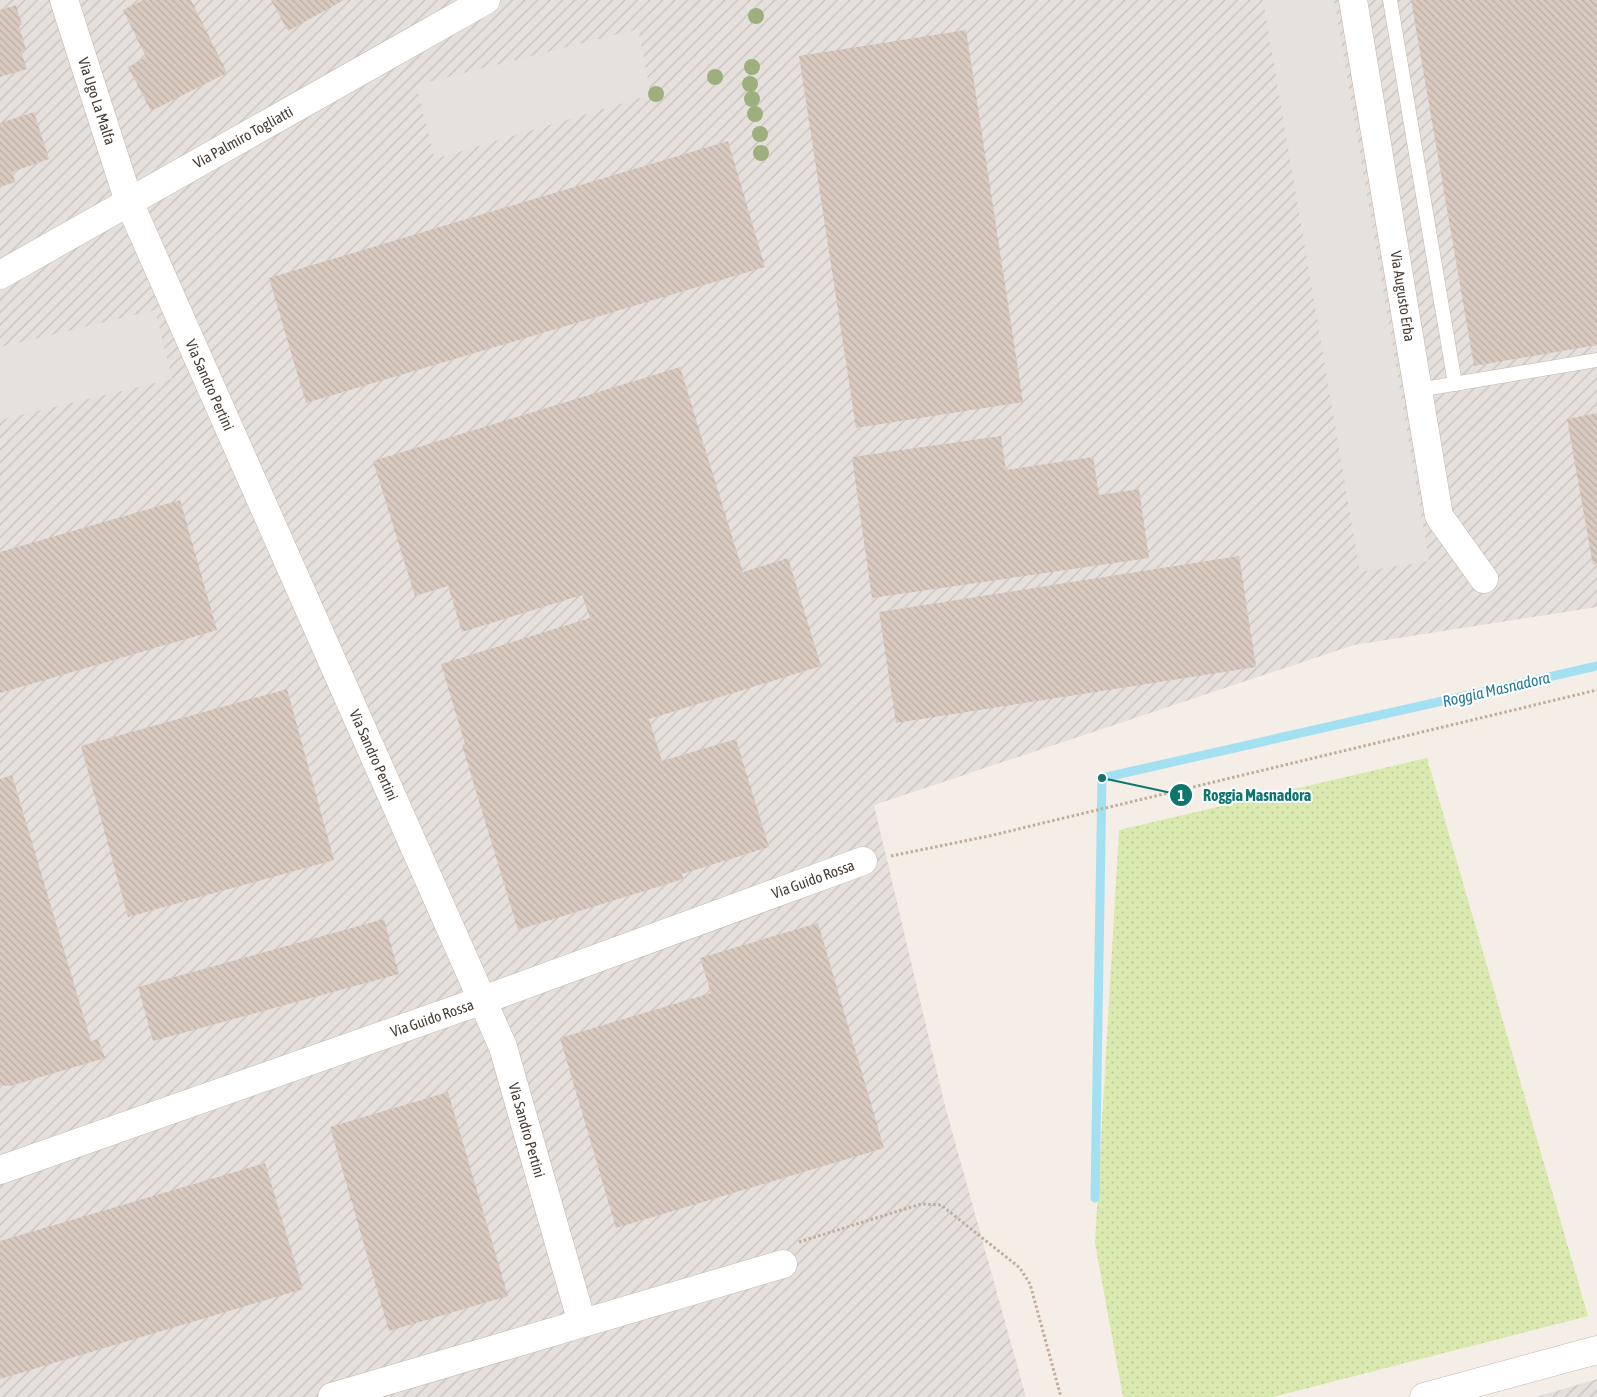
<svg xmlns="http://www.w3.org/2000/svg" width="1597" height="1397" viewBox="0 0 1597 1397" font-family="'Asap Condensed',sans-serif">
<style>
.industrial{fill:url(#industrial-furrows)}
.green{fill:url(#green-dots)}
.parking{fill:#e5e1df}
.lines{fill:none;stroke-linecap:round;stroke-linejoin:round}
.stream{stroke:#a2e0f2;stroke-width:9}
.building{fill:url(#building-back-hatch)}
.service-casing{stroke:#c3b6ac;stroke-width:15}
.minor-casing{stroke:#c3b6ac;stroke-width:29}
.path{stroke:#c2ac9a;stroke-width:3;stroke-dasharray:2.5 2.5;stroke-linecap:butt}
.service{stroke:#fff;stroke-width:14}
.minor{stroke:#fff;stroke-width:28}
.tree{fill:#9daf7d}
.labels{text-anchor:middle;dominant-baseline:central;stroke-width:4;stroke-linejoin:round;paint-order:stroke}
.street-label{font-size:15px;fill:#473d36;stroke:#fff}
.water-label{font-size:16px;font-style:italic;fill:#267b95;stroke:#fff}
.leader{fill:none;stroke:#0f766e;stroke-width:2}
.callout-dot{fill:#0f766e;stroke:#fff;stroke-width:2}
.mark-label{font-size:15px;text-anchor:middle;font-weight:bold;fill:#fff}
.callout-label{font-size:16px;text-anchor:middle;font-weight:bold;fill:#0f766e;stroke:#fff;stroke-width:4;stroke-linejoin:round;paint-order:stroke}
</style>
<defs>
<pattern id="industrial-furrows" width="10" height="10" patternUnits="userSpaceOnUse" patternTransform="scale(1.25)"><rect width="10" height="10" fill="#e6e0dc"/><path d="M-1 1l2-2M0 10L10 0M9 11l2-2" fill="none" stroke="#c7c1bd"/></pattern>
<pattern id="green-dots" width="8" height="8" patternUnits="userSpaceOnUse" patternTransform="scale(1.25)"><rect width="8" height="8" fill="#dae9af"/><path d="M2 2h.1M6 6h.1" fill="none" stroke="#bcc997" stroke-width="1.8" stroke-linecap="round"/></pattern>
<pattern id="building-back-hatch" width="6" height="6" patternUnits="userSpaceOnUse" patternTransform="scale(1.25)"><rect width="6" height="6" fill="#d9cabf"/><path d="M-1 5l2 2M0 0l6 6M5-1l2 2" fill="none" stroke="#bcaea5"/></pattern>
</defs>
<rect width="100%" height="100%" fill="#f4eee7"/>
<g class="industrial">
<polygon points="0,0 1597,0 1597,607 1354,645 874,805 945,1106 1026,1397 0,1397"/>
<polygon points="1597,1379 1597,1397 1536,1397"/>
</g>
<polygon class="green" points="1427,758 1588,1316 1273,1397 1123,1397 1095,1243 1119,830"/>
<g class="parking">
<polygon points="1263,0 1334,0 1429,561 1360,572"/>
<polygon points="638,29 651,95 435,159 416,85"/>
<polygon points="155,310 172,379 0,420 0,347"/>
</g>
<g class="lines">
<polyline class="stream" points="1095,1198 1102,778 1597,666"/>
</g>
<g class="building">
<polygon points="143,0 191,0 227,73 151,111 128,67 146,57 123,10"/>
<polygon points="271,0 344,0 288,31"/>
<polygon points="1411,0 1597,0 1597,345 1474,366"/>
<polygon points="16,5 22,25 19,26 26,50 21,51 27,69 0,77 0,10"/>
<polygon points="966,30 1023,402 856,428 799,56"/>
<polygon points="34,112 49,159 12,172 15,182 0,187 0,123"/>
<polygon points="728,141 765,267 306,403 269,278"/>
<polygon points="680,367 743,572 788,558 821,666 649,719 662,761 736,739 769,847 682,874 683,879 518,930 462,745 465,744 441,664 590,618 582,595 462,632 448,586 415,596 373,461"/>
<polygon points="1597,413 1597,564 1593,565 1567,419"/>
<polygon points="1001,436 1006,470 1093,457 1099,495 1139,489 1149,558 872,598 852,457"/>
<polygon points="180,500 217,630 0,693 0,552"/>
<polygon points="1239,556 1256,667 896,723 879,612"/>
<polygon points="287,689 334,860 128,917 81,746"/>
<polygon points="12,775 91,1041 98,1039 105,1058 10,1086 0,1085 0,779"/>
<polygon points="384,919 399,974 153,1041 138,987"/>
<polygon points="818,923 884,1148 616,1228 560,1038 711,993 700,958"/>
<polygon points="448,1092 508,1296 389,1331 330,1127"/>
<polygon points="265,1163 303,1289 0,1379 0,1241"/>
</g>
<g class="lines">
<defs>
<g id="service">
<polyline points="1390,0 1455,384"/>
<polyline points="1418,390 1597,360"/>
</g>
<g id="minor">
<polyline points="64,0 129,202 503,1047 582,1323"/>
<polyline points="1353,0 1439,516 1484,579"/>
<polyline points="0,275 486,0"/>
<polyline points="0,1170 483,1000 863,861"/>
<polyline points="332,1397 783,1264"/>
<polyline points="1424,1397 1597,1350"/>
</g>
</defs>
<use href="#service" class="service-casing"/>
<use href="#minor" class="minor-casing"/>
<g class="path">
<polyline points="891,856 989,836 1597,690"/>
<polyline points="799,1242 921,1204 941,1205 1020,1268 1030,1284 1061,1397"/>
</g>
<use href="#service" class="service"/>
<use href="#minor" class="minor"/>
</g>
<g class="tree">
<circle cx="756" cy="16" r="8"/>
<circle cx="752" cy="67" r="8"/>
<circle cx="715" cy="77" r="8"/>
<circle cx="750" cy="84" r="8"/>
<circle cx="656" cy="94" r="8"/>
<circle cx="752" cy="99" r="8"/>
<circle cx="755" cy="114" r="8"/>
<circle cx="760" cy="134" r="8"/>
<circle cx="761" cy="153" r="8"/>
</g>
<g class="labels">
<g class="street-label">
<text transform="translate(97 101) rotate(72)">Via Ugo La Malfa</text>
<text transform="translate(243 137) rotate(-29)">Via Palmiro Togliatti</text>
<text transform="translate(1403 296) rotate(81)">Via Augusto Erba</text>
<text transform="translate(210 385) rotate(66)">Via Sandro Pertini</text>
<text transform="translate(374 755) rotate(66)">Via Sandro Pertini</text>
<text transform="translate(813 879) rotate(-20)">Via Guido Rossa</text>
<text transform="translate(432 1018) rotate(-19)">Via Guido Rossa</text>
<text transform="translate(527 1130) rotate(74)">Via Sandro Pertini</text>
</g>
<g class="water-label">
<text transform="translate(1496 689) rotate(-13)">Roggia Masnadora</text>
</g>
</g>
<path class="leader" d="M1102 778L1181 795"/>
<g class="callout-dot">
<circle cx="1102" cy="778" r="5"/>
<circle cx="1181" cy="795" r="12"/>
</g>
<g class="mark-label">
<text x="1181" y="801">1</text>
</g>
<g class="callout-label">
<text x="1257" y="801">Roggia Masnadora</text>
</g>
</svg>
